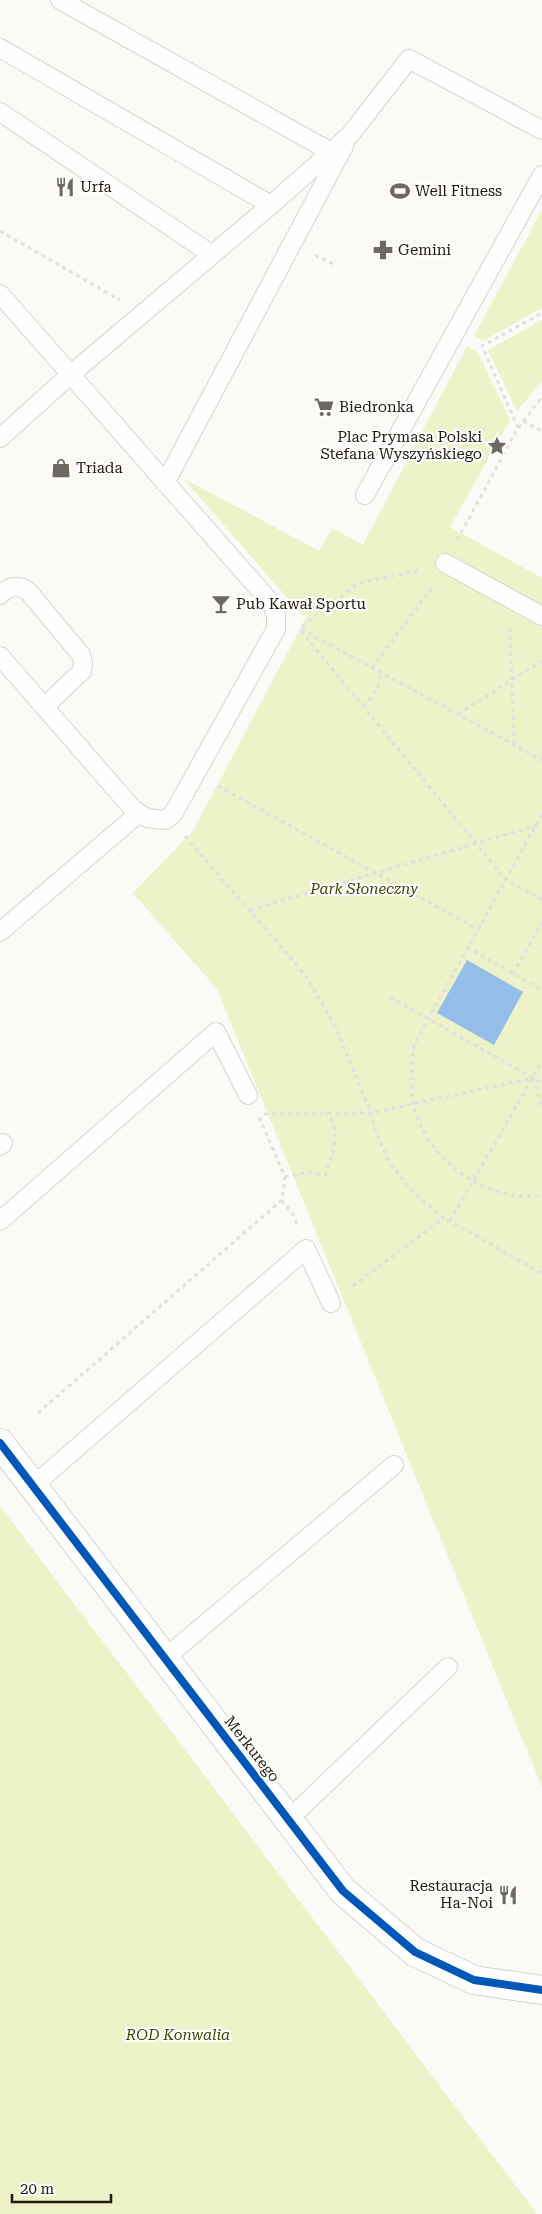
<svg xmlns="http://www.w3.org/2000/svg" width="542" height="2214" viewBox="0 0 542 2214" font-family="'Roboto Serif',serif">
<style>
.green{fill:#edf2c8}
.water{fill:#96bdea}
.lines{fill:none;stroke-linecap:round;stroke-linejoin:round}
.lane-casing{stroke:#d8d4cd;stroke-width:20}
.street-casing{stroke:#d8d4cd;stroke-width:30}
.path{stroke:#e1e0de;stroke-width:3;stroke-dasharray:4 4;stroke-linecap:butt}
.lane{stroke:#fffefe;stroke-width:18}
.street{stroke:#fffefe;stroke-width:28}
.cycleway-casing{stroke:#fff;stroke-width:11}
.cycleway{stroke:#0057b8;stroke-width:8}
.labels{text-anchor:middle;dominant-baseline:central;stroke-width:4.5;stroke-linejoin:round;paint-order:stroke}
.poi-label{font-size:15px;fill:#20190f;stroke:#fff;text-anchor:start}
.park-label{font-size:15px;font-style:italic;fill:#3f4500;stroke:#fff}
.street-label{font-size:15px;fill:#20190f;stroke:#fff}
</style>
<rect width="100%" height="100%" fill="#fcfaf7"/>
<g class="green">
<polygon points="542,210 542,308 483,341 474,336"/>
<polygon points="542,320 542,381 517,411 488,350"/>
<polygon points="467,346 478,353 510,420 450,527 542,578 542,1787 217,989 133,893 193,831 309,612 303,616 183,478 319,551 332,528 363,545"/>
<polygon points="0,1506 537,2214 0,2214"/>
</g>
<polygon class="water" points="467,960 523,992 494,1045 437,1013"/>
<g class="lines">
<defs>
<g id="lane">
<polyline points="60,0 331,152"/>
<polyline points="0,48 271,205"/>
<polyline points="0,112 211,254"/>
<polyline points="0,294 273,605 276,617 276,629 173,814 165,820 147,818 133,809 0,656"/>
<polyline points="0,438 70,375 271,205 350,135 409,59 542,130"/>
<polyline points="165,483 344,146"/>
<polyline points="365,495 542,175"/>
<polyline points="445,563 542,616"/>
<path d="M0,595C9,587 17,583 28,591L81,655L83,663L82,671L44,707"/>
<polyline points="0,932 138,814"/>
<polyline points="0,1146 3,1143"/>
<polyline points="0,1221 216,1032 248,1095"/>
<polyline points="34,1485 306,1249 331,1303"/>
<polyline points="165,1658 394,1465"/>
<polyline points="289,1819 448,1667"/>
</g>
<polyline id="street" points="0,1443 343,1891 415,1952 474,1980 542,1990"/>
</defs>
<use href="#lane" class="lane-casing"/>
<use href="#street" class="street-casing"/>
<g class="path">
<polyline points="0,231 120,300"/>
<polyline points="315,255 333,264"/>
<polyline points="523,421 542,431"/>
<polyline points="518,428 482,346 542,313"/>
<polyline points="457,540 518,428 542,397"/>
<polyline points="302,626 359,583 420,570"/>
<polyline points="510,628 514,744"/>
<polyline points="301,629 542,760"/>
<polyline points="301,631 506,880 542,900"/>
<polyline points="372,668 434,585"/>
<polyline points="363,706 377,691 381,672"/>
<polyline points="458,714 542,661"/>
<polyline points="218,786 477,929"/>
<path d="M542,814L414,1045C412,1066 409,1087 414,1107C429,1162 486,1202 542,1196"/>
<polyline points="185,836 306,976 334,1024 368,1105 376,1132 389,1162 414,1193 444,1218 542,1273"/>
<polyline points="250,910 542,824"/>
<polyline points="467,947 542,990"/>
<polyline points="513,974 542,922"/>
<polyline points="390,997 542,1083"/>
<polyline points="533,1078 542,1108"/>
<polyline points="264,1114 371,1113 533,1078"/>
<path d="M285,1177L308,1172L325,1175C332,1157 343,1128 326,1113"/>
<polyline points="282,1200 294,1216 297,1225"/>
<polyline points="450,1221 542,1061"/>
<polyline points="353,1286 444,1218"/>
<polyline points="38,1413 282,1200 285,1177 259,1117"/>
</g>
<use href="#lane" class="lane"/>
<use href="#street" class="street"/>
<defs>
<polyline id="cycleway" points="0,1443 343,1891 415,1952 474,1980 542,1990"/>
</defs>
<use href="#cycleway" class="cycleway-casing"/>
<use href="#cycleway" class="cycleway"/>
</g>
<defs>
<symbol id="restaurant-bare" viewBox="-9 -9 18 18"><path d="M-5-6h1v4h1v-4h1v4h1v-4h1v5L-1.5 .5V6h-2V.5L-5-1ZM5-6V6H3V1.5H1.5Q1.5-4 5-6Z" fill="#6d6860" stroke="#fff" stroke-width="2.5" paint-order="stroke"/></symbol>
<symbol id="stadium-bare" viewBox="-9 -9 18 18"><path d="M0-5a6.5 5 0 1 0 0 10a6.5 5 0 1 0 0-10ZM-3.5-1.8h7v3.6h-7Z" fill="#6d6860" stroke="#fff" stroke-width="2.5" paint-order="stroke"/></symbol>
<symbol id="pharmacy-bare" viewBox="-9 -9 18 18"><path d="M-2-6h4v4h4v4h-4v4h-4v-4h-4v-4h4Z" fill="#6d6860" stroke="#fff" stroke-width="2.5" paint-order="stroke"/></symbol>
<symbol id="supermarket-bare" viewBox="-9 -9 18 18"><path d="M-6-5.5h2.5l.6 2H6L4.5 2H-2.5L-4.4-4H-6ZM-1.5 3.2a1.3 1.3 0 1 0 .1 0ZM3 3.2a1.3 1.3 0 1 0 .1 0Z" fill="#6d6860" stroke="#fff" stroke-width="2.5" paint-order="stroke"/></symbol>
<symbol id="sight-bare" viewBox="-9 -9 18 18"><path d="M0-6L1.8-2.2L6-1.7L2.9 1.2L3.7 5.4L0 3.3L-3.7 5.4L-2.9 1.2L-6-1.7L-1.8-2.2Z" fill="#6d6860" stroke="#fff" stroke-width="2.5" paint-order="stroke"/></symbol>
<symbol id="shop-bare" viewBox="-9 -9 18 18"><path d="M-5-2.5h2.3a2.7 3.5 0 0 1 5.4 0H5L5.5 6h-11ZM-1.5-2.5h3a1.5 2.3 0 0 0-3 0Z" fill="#6d6860" stroke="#fff" stroke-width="2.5" paint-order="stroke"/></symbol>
<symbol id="bar-bare" viewBox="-9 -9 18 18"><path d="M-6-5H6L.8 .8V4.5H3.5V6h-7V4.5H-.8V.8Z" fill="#6d6860" stroke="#fff" stroke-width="2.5" paint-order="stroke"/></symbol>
</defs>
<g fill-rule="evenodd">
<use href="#restaurant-bare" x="51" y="173" width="28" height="28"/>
<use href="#stadium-bare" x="386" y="177" width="28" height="28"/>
<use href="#pharmacy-bare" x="369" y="236" width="28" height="28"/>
<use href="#supermarket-bare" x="310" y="393" width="28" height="28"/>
<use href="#sight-bare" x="483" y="432" width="28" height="28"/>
<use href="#shop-bare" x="47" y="454" width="28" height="28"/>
<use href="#bar-bare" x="207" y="590" width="28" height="28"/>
<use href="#restaurant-bare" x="494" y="1881" width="28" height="28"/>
</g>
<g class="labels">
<g class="poi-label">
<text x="80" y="187">Urfa</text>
<text x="415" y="191">Well Fitness</text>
<text x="398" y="250">Gemini</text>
<text x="339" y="407">Biedronka</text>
<text x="482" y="437" text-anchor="end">Plac Prymasa Polski<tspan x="482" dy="17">Stefana Wyszyńskiego</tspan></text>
<text x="76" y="468">Triada</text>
<text x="236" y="604">Pub Kawał Sportu</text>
<text x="493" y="1886" text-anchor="end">Restauracja<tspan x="493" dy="17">Ha-Noi</tspan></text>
</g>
<g class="park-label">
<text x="364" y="889">Park Słoneczny</text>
<text x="178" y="2035">ROD Konwalia</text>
</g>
<g class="street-label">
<text transform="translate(252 1749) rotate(52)">Merkurego</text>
</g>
</g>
<path d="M12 2194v8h99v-8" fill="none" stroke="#20190f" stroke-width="2.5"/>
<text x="20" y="2194" font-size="15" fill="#20190f" stroke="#ffffff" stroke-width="4" paint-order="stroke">20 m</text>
</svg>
